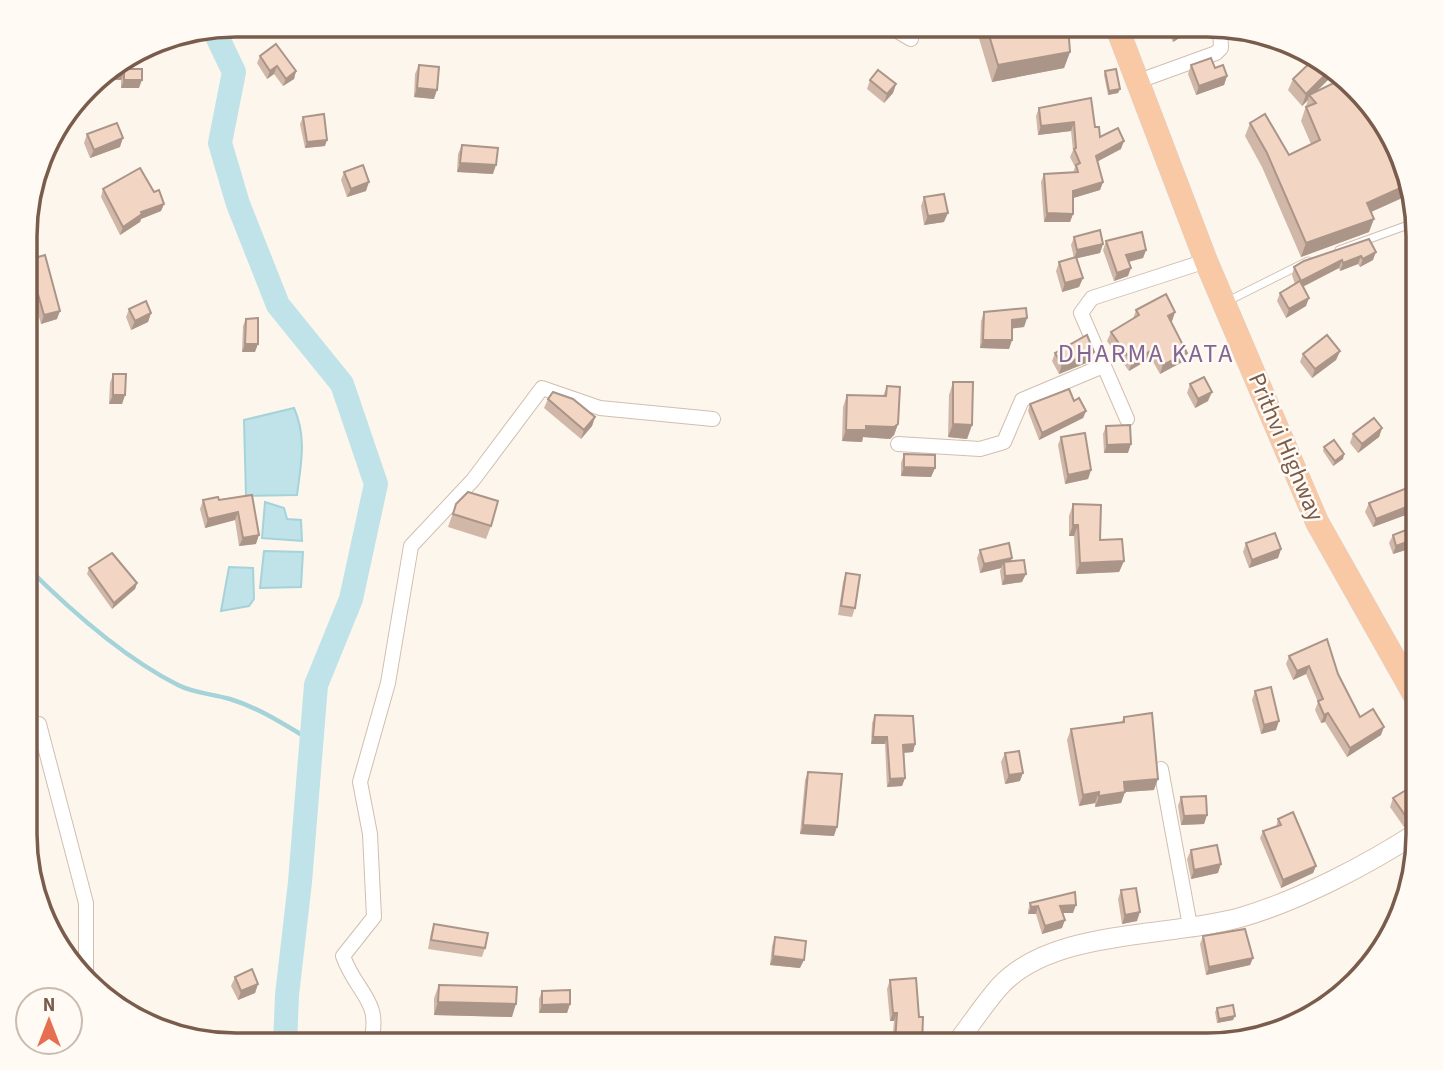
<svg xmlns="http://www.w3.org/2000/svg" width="1443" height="1070" viewBox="0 0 1443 1070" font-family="'Source Sans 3',sans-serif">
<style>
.water{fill:#bfe3e8;stroke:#a5d3da;stroke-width:2}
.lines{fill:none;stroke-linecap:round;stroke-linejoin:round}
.stream{stroke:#a5d3da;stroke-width:4.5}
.river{stroke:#bfe3e8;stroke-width:24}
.service-casing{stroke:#d1beb0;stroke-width:9}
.minor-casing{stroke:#d1beb0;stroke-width:16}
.secondary-casing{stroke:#d6c0b0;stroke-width:21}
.trunk-casing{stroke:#dad1cd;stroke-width:24}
.service{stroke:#fff;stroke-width:7}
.minor{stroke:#fff;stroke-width:14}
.secondary{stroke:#fff;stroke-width:19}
.trunk{stroke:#f9c8a4;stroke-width:23}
.wall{fill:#d1b7a8}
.shaded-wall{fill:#aa9588}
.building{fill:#f3d5c3;stroke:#aa9588;stroke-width:2}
.labels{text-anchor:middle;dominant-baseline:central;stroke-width:5;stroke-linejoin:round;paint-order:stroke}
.street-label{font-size:24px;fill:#7a5c4d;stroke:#fffaf3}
.neighbourhood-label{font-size:26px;letter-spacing:2px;fill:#846695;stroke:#fffaf3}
.rim{fill:none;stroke:#7a5c4d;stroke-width:3.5}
</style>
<rect width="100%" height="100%" fill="#fdf6ec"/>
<g class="water">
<path d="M294,408C307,437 301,464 297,495L246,496L244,420Z"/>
<polygon points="265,502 284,508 287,519 301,520 302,541 262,538"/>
<polygon points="264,551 303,552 301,587 260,588"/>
<polygon points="229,567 253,568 254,599 249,606 221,611"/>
</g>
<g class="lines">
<path class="stream" d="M26,566C68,608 124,658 178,685C193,693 213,694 230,699C256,707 279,721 302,735L309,773"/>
<polyline class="river" points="213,28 234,72 220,143 238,204 278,305 342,384 376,484 351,599 316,685 300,882 287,995 285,1045"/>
<defs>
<g id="service">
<polyline points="1339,250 1408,225"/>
<polyline points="1228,301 1308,261"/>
</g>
<g id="minor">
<polyline points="892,25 892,28 911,39"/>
<polyline points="1136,82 1216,53 1221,48 1220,25"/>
<polyline points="1127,419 1081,313 1092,298 1206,261"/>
<polyline points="898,444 980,449 1004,442 1022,400 1103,366"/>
<polyline points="25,728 39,724 86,903 86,979"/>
<polyline points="1161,769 1190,926"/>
<path d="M370,1045C383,1000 357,995 343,956L374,917L370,834L360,782L388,683L411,546L473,480L542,388L600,408L713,419"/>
</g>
<path id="secondary" d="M955,1045C970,1026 984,1004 1000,986C1054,928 1170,938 1242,917C1300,900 1367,865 1418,832"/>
<polyline id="trunk" points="1116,25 1206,261 1317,522 1418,701"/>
</defs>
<use href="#service" class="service-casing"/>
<use href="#minor" class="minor-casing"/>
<use href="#secondary" class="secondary-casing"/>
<use href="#trunk" class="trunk-casing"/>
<use href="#service" class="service"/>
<use href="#minor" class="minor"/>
<use href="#secondary" class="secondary"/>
<use href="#trunk" class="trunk"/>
</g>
<g class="wall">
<polygon points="931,25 963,25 961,31 932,36"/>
<polygon points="975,25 1068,25 1070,52 1064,68 992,82"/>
<polygon points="1166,25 1192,25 1189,32 1173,42 1165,26"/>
<polygon points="260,56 296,71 294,79 283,86 274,74 267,79 257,63"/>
<polygon points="419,65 434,99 414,97 415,74"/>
<polygon points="1191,65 1215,68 1227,76 1224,85 1196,95 1188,74"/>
<polygon points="129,69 139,88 121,88 121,80 95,79 97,77"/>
<polygon points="1105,71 1120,89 1118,93 1108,95 1104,75"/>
<polygon points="1337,71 1315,92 1402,198 1371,212 1369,232 1301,257 1262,167 1245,136 1250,123 1289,155 1311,144 1301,121 1308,100 1302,106 1288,90 1293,79"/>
<polygon points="870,80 896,84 893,93 884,103 867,89"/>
<polygon points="1039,108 1095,127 1100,137 1121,149 1097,161 1103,182 1100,190 1073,198 1073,214 1070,222 1044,222 1041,182 1044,174 1073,173 1075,167 1070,157 1073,150 1071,131 1038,135 1036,116"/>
<polygon points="303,117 325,146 305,148 300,124"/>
<polygon points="87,134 120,147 90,158 84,143"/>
<polygon points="462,145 493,174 457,172 458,154"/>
<polygon points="344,172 366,191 347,197 341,180"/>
<polygon points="103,189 154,192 164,204 161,211 141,219 140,222 120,235 101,197"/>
<polygon points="924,197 944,222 924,225 921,206"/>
<polygon points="1074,237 1103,244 1100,253 1077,258 1083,278 1079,287 1062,292 1056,271 1059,262 1074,258 1071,245"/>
<polygon points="1369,239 1373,260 1360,267 1358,264 1340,271 1339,268 1303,287 1306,306 1286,318 1277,301 1280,293 1295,284 1292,275 1294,267"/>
<polygon points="1106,241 1146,250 1143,258 1129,262 1128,276 1114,281 1103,250"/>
<polygon points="28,260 57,319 41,324 26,273 26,265"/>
<polygon points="129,309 151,313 148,322 131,330 126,317"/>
<polygon points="1136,310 1175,312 1172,321 1171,321 1187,353 1184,361 1160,374 1151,358 1129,371 1107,341 1111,332 1133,319"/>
<polygon points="984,312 1027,318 1024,327 1012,328 1012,340 1009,349 980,348 981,321"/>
<polygon points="246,319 255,352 242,352 243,326"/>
<polygon points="1340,351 1336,360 1312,378 1300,362 1303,354"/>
<polygon points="1094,352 1091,361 1059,374 1052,361 1055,353"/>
<polygon points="113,374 125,395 122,404 109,404 110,383"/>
<polygon points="953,382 972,425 967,439 948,437 949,395"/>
<polygon points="1190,384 1208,401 1195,408 1187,393"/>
<polygon points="887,386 898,424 894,435 890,439 863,437 862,442 842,441 843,407 847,395 883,396"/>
<polygon points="548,399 595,417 592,426 581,439 544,408"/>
<polygon points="1074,401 1086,411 1083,418 1039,440 1028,411 1030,404"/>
<polygon points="1106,426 1128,453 1104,453 1103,434"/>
<polygon points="1382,428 1379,437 1358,453 1350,443 1353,434"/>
<polygon points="1061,437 1091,470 1088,479 1065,484 1058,445"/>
<polygon points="1324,447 1344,454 1343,459 1333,466 1323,451"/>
<polygon points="904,454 935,468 931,477 901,476 901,463"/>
<polygon points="252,495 256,544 239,546 235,520 205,528 200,509 203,500 219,500"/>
<polygon points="1369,503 1414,504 1411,513 1373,527 1365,512"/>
<polygon points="456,504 491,526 486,539 448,527"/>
<polygon points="1073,504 1100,540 1124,561 1119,572 1076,574 1074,536 1069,536 1069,516"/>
<polygon points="1393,535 1415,539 1412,548 1393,554 1389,543"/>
<polygon points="1246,543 1281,549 1278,558 1249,568 1243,552"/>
<polygon points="980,550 1010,562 1022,582 1002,585 1000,571 1001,568 980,573 977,558"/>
<polygon points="89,568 137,583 135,589 112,609 87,574"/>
<polygon points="846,573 855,608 852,617 838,615 843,582"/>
<polygon points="1416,575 1418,575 1418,595 1414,583"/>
<polygon points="1289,656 1338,674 1360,717 1381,735 1347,757 1325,722 1321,723 1315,710 1318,702 1306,674 1293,680 1286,664"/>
<polygon points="1255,691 1276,730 1261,734 1252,700"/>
<polygon points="875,715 915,744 913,752 903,753 905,778 902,786 887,787 885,744 871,744 872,723"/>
<polygon points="1124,717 1154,790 1125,792 1121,803 1095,807 1095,803 1079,806 1067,740 1071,729 1121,723"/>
<polygon points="1005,753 1020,781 1005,784 1001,762"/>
<polygon points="808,772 834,836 800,834 805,780"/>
<polygon points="1181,797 1207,815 1204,824 1181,825 1178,806"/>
<polygon points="1393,798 1418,798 1418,822 1404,827 1390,807"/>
<polygon points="1278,819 1316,866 1313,873 1281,888 1260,838 1263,831 1276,827"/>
<polygon points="1191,850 1218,873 1191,879 1187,859"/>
<polygon points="1121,890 1137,921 1122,924 1118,899"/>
<polygon points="1030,903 1073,913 1062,913 1062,928 1042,934 1036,914 1028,914 1028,911"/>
<polygon points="434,924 485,948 482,957 428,949 431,933"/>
<polygon points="1203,936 1253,958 1250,965 1206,975 1200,944"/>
<polygon points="775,937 800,968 770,965 772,946"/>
<polygon points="235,977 258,984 255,993 238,1000 231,986"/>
<polygon points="890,980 919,1017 921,1045 892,1045 894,1021 890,1021 887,989"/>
<polygon points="439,985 512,1017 434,1015 434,998"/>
<polygon points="542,991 570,1004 567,1013 539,1013 539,999"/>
<polygon points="1217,1008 1233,1020 1217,1023 1215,1012"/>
</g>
<g class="shaded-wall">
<polygon points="936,25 963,25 961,31 932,36"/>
<polygon points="1189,25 1192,25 1189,32 1173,42 1176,33"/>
<polygon points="698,30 708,30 707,35 696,34"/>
<polygon points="1070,52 1064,68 992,82 998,65"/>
<polygon points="277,66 274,74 267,79 270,71"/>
<polygon points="1332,68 1337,71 1311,97 1309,95 1308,100 1302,106 1306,94"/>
<polygon points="107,71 124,72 121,80 95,79"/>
<polygon points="296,71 294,79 283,86 286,79"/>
<polygon points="1227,76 1224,85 1196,95 1199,86"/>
<polygon points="124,80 142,80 139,88 121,88"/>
<polygon points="896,84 893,93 884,103 887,94"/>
<polygon points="417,88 437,90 434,99 414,97"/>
<polygon points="1120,89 1118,93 1108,95 1109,91"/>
<polygon points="1074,122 1071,131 1038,135 1041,126"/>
<polygon points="123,138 120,147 90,158 94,150"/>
<polygon points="327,140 325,146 305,148 307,142"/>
<polygon points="1124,141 1121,149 1093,164 1096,156"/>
<polygon points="460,163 496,165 493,174 457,172"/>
<polygon points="369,182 366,191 347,197 351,189"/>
<polygon points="1103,182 1100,190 1070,199 1073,191"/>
<polygon points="1407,185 1402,198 1362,216 1367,203"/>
<polygon points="34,186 37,186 34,194 31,194"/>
<polygon points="164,204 161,211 141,219 140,222 120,235 123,227 141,212"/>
<polygon points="948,213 944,222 924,225 928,216"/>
<polygon points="1047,213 1073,214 1070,222 1044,222"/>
<polygon points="1374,219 1369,232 1301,257 1306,243"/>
<polygon points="1103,244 1100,253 1074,259 1077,250"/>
<polygon points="1146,250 1143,258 1123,263 1126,255"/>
<polygon points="1376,252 1373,260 1360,267 1363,259"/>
<polygon points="1361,256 1358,264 1340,271 1343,263"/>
<polygon points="1342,260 1339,268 1298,289 1301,281"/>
<polygon points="1131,268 1128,276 1114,281 1117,273"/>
<polygon points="1083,278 1079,287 1062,292 1065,283"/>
<polygon points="1309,298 1306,306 1286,318 1289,309"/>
<polygon points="60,311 57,319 41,324 44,315"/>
<polygon points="1175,312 1172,321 1165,325 1168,316"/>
<polygon points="151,313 148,322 131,330 135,321"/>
<polygon points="1027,318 1024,327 1009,329 1012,320"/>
<polygon points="983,340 1012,340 1009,349 980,348"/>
<polygon points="245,344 258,344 255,352 242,352"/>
<polygon points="1154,349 1151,358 1129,371 1132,362"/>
<polygon points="1340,351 1336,360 1312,378 1315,369"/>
<polygon points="1094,352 1091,361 1059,374 1062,365"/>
<polygon points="1187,353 1184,361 1160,374 1163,365"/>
<polygon points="1212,392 1208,401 1195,408 1198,399"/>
<polygon points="113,395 125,395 122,404 109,404"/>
<polygon points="1086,411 1083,418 1039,440 1042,433"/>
<polygon points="595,417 592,426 581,439 584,430"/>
<polygon points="898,424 894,435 890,439 863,437 862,442 842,441 846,430 866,426"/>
<polygon points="953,424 972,425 967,439 948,437"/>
<polygon points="1382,428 1379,437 1358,453 1362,444"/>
<polygon points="1131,444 1128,453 1104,453 1107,445"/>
<polygon points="1344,454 1343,459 1333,466 1335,461"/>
<polygon points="904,467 935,468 931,477 901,476"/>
<polygon points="1091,470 1088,479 1065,484 1068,475"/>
<polygon points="1414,504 1411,513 1373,527 1376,519"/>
<polygon points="238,512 235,520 205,528 208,519"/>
<polygon points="1073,525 1078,525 1074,536 1069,536"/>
<polygon points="259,535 256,544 239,546 243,538"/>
<polygon points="1415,539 1412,548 1393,554 1396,546"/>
<polygon points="1281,549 1278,558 1249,568 1252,560"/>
<polygon points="1012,558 1009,567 1004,562 1001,568 980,573 984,564"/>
<polygon points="1124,561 1119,572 1076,574 1080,563"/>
<polygon points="1026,574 1022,582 1002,585 1005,576"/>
<polygon points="137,583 135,589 112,609 114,603"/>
<polygon points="1309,666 1306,674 1293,680 1297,671"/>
<polygon points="1328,713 1325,722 1321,723 1324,715"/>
<polygon points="1279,721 1276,730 1261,734 1264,725"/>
<polygon points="1384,727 1381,735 1347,757 1350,748"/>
<polygon points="873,737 887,737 885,744 871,744"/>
<polygon points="915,744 913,752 900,753 903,745"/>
<polygon points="1023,773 1020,781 1005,784 1009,775"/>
<polygon points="905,778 902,786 887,787 890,779"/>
<polygon points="1158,779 1154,790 1125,792 1121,803 1095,807 1099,796 1124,782"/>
<polygon points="1099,792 1095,803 1079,806 1083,795"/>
<polygon points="1418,814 1418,822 1404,827 1407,818"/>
<polygon points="1207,815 1204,824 1181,825 1184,816"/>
<polygon points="803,825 837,827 834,836 800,834"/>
<polygon points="1221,864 1218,873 1191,879 1194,870"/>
<polygon points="1316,866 1313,873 1281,888 1283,880"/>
<polygon points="1076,905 1073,913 1057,913 1060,906"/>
<polygon points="1038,906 1036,914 1028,914 1031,907"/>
<polygon points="1140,912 1137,921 1122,924 1125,915"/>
<polygon points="1065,920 1062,928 1042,934 1045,926"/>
<polygon points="773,956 804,960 800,968 770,965"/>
<polygon points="1253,958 1250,965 1206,975 1209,967"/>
<polygon points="258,984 255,993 238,1000 241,991"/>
<polygon points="438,1002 516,1004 512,1017 434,1015"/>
<polygon points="570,1004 567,1013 539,1013 542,1005"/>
<polygon points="893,1013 897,1013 894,1021 890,1021"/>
<polygon points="1235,1016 1233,1020 1217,1023 1219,1019"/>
<polygon points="895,1042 922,1044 921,1045 894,1045"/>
</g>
<g class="building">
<polygon points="698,25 709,25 708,30 698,30"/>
<polygon points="986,25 1068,25 1070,52 998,65"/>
<polygon points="1172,25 1189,25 1176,33"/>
<polygon points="276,44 296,71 286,79 277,66 270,71 260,56"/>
<polygon points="129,58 129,69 142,69 142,80 124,80 124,72 107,71"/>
<polygon points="1211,58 1215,68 1223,65 1227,76 1199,86 1191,65"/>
<polygon points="1315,58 1332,68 1306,94 1293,79"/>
<polygon points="419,65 439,67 437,90 417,88"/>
<polygon points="1116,69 1120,89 1109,91 1105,71"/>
<polygon points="878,70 896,84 887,94 870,80"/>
<polygon points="1346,77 1372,110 1407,185 1367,203 1374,219 1306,243 1267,153 1250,123 1265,114 1289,155 1320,140 1306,107 1316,103 1309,95"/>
<polygon points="1091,98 1095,127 1099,127 1100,137 1118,128 1124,141 1096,156 1103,182 1073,191 1073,214 1047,213 1044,174 1078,172 1076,165 1080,163 1074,149 1076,148 1074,122 1041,126 1039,108"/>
<polygon points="324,114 327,140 307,142 303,117"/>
<polygon points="117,123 123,138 94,150 87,134"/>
<polygon points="462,145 498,148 496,165 460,163"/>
<polygon points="363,165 369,182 351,189 344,172"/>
<polygon points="140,168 154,192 159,190 164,204 141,212 142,214 123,227 103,189"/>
<polygon points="944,194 948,213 928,216 924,197"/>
<polygon points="1100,230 1103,244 1077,250 1074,237"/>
<polygon points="1142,232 1146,250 1126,255 1131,268 1117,273 1106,241"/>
<polygon points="1369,239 1376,252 1363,259 1361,256 1343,263 1342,260 1301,281 1294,267 1304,261"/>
<polygon points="45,255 60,311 44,315 28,260"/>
<polygon points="1076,257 1083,278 1065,283 1059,262"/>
<polygon points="1300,281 1309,298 1289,309 1280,293"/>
<polygon points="1166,294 1175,312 1168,316 1187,353 1163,365 1154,349 1132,362 1111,332 1139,315 1136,310"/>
<polygon points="146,301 151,313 135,321 129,309"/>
<polygon points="1026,308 1027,318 1012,320 1012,340 983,340 984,312"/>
<polygon points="258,318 258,344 245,344 246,319"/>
<polygon points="1087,335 1094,352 1062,365 1055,353"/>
<polygon points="1327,335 1340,351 1315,369 1303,354"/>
<polygon points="113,374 126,374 125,395 113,395"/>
<polygon points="1204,377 1212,392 1198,399 1190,384"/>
<polygon points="953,382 973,382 972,425 953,424"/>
<polygon points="887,386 900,387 898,424 894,427 866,426 866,430 846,430 847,395 886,396"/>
<polygon points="1069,389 1074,401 1079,398 1086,411 1042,433 1030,404"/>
<polygon points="553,392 573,399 595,417 584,430 548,399"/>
<polygon points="1374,418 1382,428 1362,444 1353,434"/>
<polygon points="1130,425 1131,444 1107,445 1106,426"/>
<polygon points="1085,433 1091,470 1068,475 1061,437"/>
<polygon points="1334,440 1344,454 1335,461 1324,447"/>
<polygon points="904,454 935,455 935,468 904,467"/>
<polygon points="1407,488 1414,504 1376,519 1369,503"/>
<polygon points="468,492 498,501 491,526 453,514 456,504"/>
<polygon points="252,495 259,535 243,538 238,512 208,519 203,500 218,497 219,500"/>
<polygon points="1073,504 1101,505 1100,540 1122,539 1124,561 1080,563 1078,525 1073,525"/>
<polygon points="1411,528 1415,539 1396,546 1393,535"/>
<polygon points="1275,533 1281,549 1252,560 1246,543"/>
<polygon points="1009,543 1012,558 984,564 980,550"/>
<polygon points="112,553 137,583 114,603 89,568"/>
<polygon points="1024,560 1026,574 1005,576 1004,562"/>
<polygon points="846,573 860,575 855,608 841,606"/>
<polygon points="1327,639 1338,674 1360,717 1373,709 1384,727 1350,748 1328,713 1324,715 1318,701 1323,699 1309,666 1297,671 1289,656"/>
<polygon points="1271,687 1279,721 1264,725 1255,691"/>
<polygon points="1152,713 1158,779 1124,782 1125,792 1099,796 1099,792 1083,795 1071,729 1124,722 1124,717"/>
<polygon points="875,715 913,716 915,744 903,745 905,778 890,779 887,737 873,737"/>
<polygon points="1019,751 1023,773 1009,775 1005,753"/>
<polygon points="808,772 842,774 837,827 803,825"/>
<polygon points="1411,787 1418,798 1418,814 1407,818 1393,798"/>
<polygon points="1206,796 1207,815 1184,816 1181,797"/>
<polygon points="1293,812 1316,866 1283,880 1263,831 1281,825 1278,819"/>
<polygon points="1217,845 1221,864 1194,870 1191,850"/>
<polygon points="1136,888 1140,912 1125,915 1121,890"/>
<polygon points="1075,892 1076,905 1060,906 1065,920 1045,926 1038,906 1031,907 1030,903"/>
<polygon points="434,924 488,933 485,948 431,940"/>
<polygon points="1245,929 1253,958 1209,967 1203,936"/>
<polygon points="775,937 806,941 804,960 773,956"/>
<polygon points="252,969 258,984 241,991 235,977"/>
<polygon points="916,978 919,1017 923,1017 922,1044 895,1042 897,1013 893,1013 890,980"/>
<polygon points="439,985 517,987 516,1004 438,1002"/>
<polygon points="570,990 570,1004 542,1005 542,991"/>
<polygon points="1233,1005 1235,1016 1219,1019 1217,1008"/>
<polygon points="973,1038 982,1045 968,1045"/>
</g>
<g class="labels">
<g class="street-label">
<text transform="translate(1286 447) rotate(67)">Prithvi Highway</text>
</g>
<g class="neighbourhood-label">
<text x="1146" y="353">DHARMA KATA</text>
</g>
</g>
<path d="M0 0H1443V1070H0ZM236 37H1207A199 199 0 0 1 1406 236V834A199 199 0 0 1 1207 1033H236A199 199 0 0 1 37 834V236A199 199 0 0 1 236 37Z" fill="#fffaf3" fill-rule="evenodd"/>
<path class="rim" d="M236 37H1207A199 199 0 0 1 1406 236V834A199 199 0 0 1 1207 1033H236A199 199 0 0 1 37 834V236A199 199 0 0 1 236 37Z"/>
<g transform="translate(49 1021)"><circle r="33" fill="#fffaf3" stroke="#cabbb1" stroke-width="2"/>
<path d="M0-5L12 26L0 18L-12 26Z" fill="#e76f51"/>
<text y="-10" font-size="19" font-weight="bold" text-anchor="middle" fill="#7a5c4d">N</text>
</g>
</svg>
